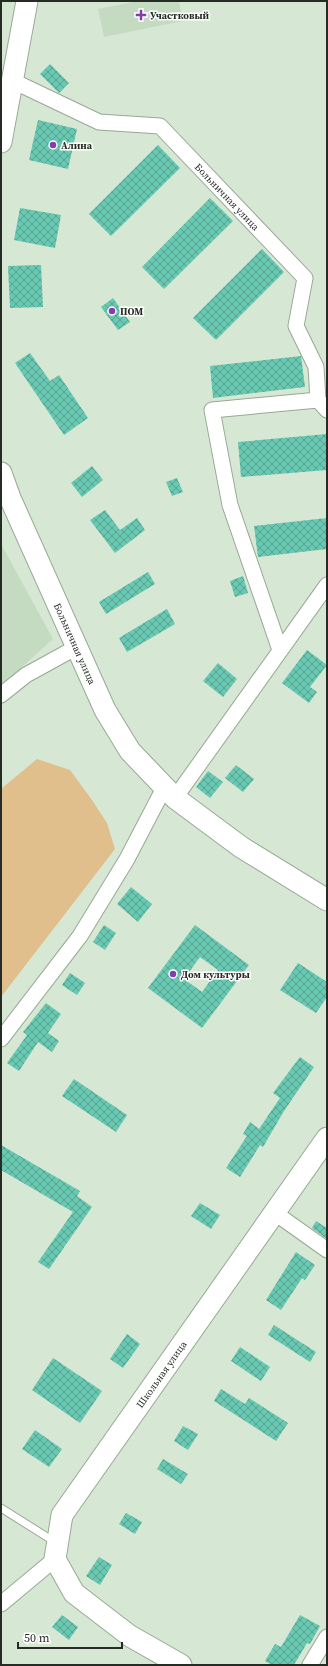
<svg xmlns="http://www.w3.org/2000/svg" width="328" height="1666" viewBox="0 0 328 1666" font-family="'Source Serif 4',serif">
<style>
.built{fill:#c4dbc2}
.pitch{fill:#e1bf8d}
.building{fill:url(#building-cross-hatch);fill-rule:evenodd}
.lines{fill:none;stroke-linecap:round;stroke-linejoin:round}
.lane-casing{stroke:#98a896;stroke-width:9}
.street-casing{stroke:#98a896;stroke-width:17}
.secondary-casing{stroke:#98a896;stroke-width:23}
.lane{stroke:#fff;stroke-width:7}
.street{stroke:#fff;stroke-width:15}
.secondary{stroke:#fff;stroke-width:21}
.poi-dot{fill:#833db1;stroke:#fff;stroke-width:1.5}
.labels{text-anchor:middle;dominant-baseline:central;stroke-width:3;stroke-linejoin:round;paint-order:stroke}
.poi-label{font-size:10px;font-weight:bold;fill:#252c24;stroke:#fff;text-anchor:start}
.street-label{font-size:10px;fill:#252c24;stroke:#fff}
</style>
<defs>
<pattern id="building-cross-hatch" width="8" height="8" patternUnits="userSpaceOnUse"><rect width="8" height="8" fill="#68c8b1"/><path d="M0 0l8 8M0 8l8-8" fill="none" stroke="#55a390"/></pattern>
</defs>
<rect width="100%" height="100%" fill="#d6e8d4"/>
<g class="built">
<polygon points="138,1 179,1 183,21 104,37 98,9"/>
<polygon points="1,544 53,639 1,686"/>
</g>
<polygon class="pitch" points="37,759 70,770 92,800 107,823 115,849 1,997 1,789"/>
<g class="building">
<polygon points="50,64 69,83 59,93 40,74"/>
<polygon points="38,120 77,129 68,169 29,160"/>
<polygon points="158,145 180,168 111,236 89,214"/>
<polygon points="210,198 233,221 164,289 142,267"/>
<polygon points="20,208 61,215 55,248 14,240"/>
<polygon points="262,249 284,272 216,340 193,318"/>
<polygon points="41,265 43,307 10,308 8,266"/>
<polygon points="113,298 130,322 118,330 101,307"/>
<polygon points="30,353 50,381 59,375 88,418 64,435 15,363"/>
<polygon points="301,356 305,387 213,398 210,366"/>
<polygon points="327,434 327,470 241,477 238,442"/>
<polygon points="92,466 103,480 82,497 71,483"/>
<polygon points="177,478 183,492 172,496 166,482"/>
<polygon points="105,510 120,530 137,518 145,530 115,553 90,520"/>
<polygon points="327,518 327,549 258,557 254,526"/>
<polygon points="148,572 155,584 106,614 99,602"/>
<polygon points="243,576 248,593 235,597 230,581"/>
<polygon points="167,609 175,624 127,652 119,638"/>
<polygon points="307,650 327,665 310,687 317,692 309,703 282,683"/>
<polygon points="218,663 237,679 223,697 203,681"/>
<polygon points="236,765 254,779 243,792 225,778"/>
<polygon points="208,771 223,782 210,798 196,787"/>
<polygon points="131,887 152,904 138,922 117,904"/>
<polygon points="104,925 116,933 105,950 93,942"/>
<path d="M195,925L249,965L202,1028L148,988ZM200,957L218,970L202,992L184,979Z"/>
<polygon points="298,963 327,982 327,997 316,1013 280,990"/>
<polygon points="70,973 85,983 77,995 62,985"/>
<polygon points="46,1003 61,1014 48,1033 59,1041 52,1052 38,1042 19,1071 7,1063 27,1035 23,1032"/>
<polygon points="300,1057 314,1067 284,1111 263,1147 260,1145 240,1177 226,1168 247,1136 243,1134 250,1122 259,1129 280,1098 273,1093"/>
<polygon points="74,1079 127,1115 116,1132 62,1096"/>
<polygon points="1,1145 80,1191 77,1196 92,1207 49,1269 38,1262 73,1212 1,1170"/>
<polygon points="200,1203 220,1215 211,1229 191,1216"/>
<polygon points="316,1221 327,1228 327,1239 312,1228"/>
<polygon points="296,1252 315,1265 305,1280 302,1278 281,1310 266,1300"/>
<polygon points="274,1325 316,1352 310,1362 268,1335"/>
<polygon points="127,1334 140,1344 123,1368 110,1359"/>
<polygon points="240,1347 270,1367 261,1381 231,1361"/>
<polygon points="53,1358 102,1391 80,1423 32,1390"/>
<polygon points="221,1389 245,1404 249,1398 288,1423 276,1441 214,1401"/>
<polygon points="183,1426 198,1434 188,1450 174,1441"/>
<polygon points="35,1430 62,1449 49,1467 22,1449"/>
<polygon points="163,1459 188,1474 181,1484 157,1469"/>
<polygon points="126,1513 142,1522 135,1534 119,1524"/>
<polygon points="99,1557 112,1565 100,1585 86,1576"/>
<polygon points="62,1615 78,1627 69,1640 52,1627"/>
<polygon points="300,1615 320,1626 310,1644 307,1643 294,1665 272,1665 265,1661 275,1644 281,1647"/>
</g>
<g class="lines">
<defs>
<polyline id="lane" points="1,1508 55,1542"/>
<g id="street">
<path id="s1" d="M13,81L99,122L160,126L305,278L296,326L316,367L318,400L327,410"/>
<polyline points="280,650 230,505 212,410 318,400"/>
<polyline points="1,695 26,675 77,647"/>
<polyline points="175,798 327,585"/>
<polyline points="1,1039 80,936 127,859 164,788"/>
<polyline points="275,1213 327,1250"/>
<polyline points="1,1604 55,1559"/>
<polyline points="310,1665 327,1637"/>
</g>
<g id="secondary">
<polyline points="1,142 27,1"/>
<path id="s2" d="M1,473L10,498L105,710L130,751L175,798L241,847L327,900"/>
<path id="s3" d="M181,1665L130,1636L74,1593L55,1559L62,1515L327,1138"/>
</g>
</defs>
<use href="#lane" class="lane-casing"/>
<use href="#street" class="street-casing"/>
<use href="#secondary" class="secondary-casing"/>
<use href="#lane" class="lane"/>
<use href="#street" class="street"/>
<use href="#secondary" class="secondary"/>
</g>
<g class="poi-dot">
<path d="M139 9h4v4h4v4h-4v4h-4v-4h-4v-4h4z"/>
<circle cx="53" cy="145" r="4"/>
<circle cx="112" cy="311" r="4"/>
<circle cx="173" cy="974" r="4"/>
</g>
<g class="labels">
<g class="poi-label">
<text x="150" y="15">Участковый</text>
<text x="61" y="145">Алина</text>
<text x="120" y="311">ПОМ</text>
<text x="181" y="974">Дом культуры</text>
</g>
<g class="street-label">
<text stroke="none"><textPath href="#s1" startOffset="254">Больничная улица</textPath></text>
<text stroke="none"><textPath href="#s2" startOffset="186">Больничная улица</textPath></text>
<text stroke="none"><textPath href="#s3" startOffset="385">Школьная улица</textPath></text>
</g>
</g>
<rect width="328" height="1666" fill="none" stroke="#252c24" stroke-width="4"/>
<path d="M18 1642v6h104v-6" fill="none" stroke="#252c24" stroke-width="2"/>
<text x="24" y="1642" font-size="12" fill="#252c24" stroke="#ffffff" stroke-width="3" paint-order="stroke">50 m</text>
</svg>
